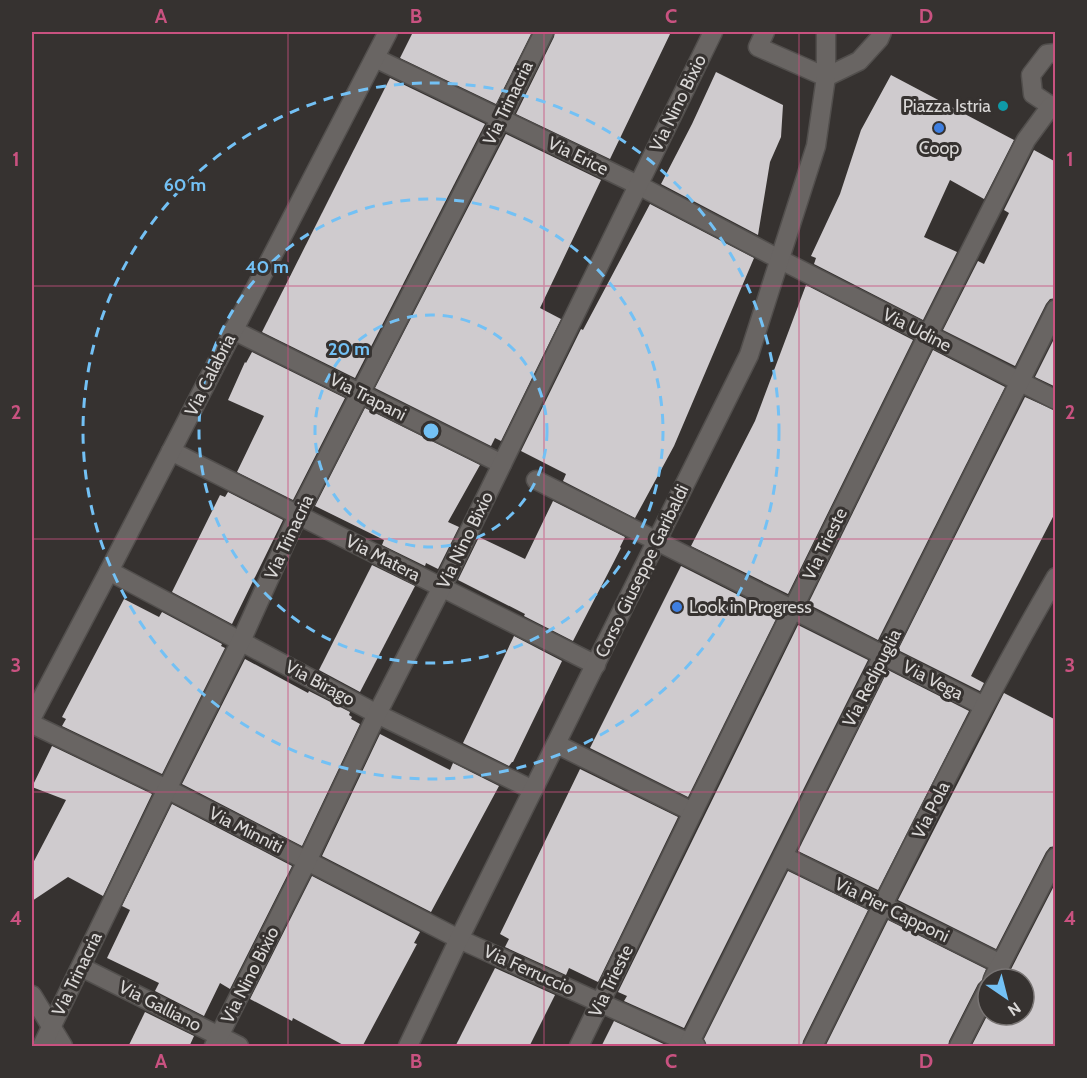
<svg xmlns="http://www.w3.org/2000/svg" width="1087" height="1078" viewBox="0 0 1087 1078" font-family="Cabin,sans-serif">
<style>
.building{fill:#cfcbce}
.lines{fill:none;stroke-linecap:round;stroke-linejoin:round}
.lane-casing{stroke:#524f4d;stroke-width:21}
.street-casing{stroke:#524f4d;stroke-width:21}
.secondary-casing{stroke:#524f4d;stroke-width:21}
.lane{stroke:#696563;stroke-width:18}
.street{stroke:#696563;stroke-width:18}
.secondary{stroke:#696563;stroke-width:18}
.grid{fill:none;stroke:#c95280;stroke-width:1.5;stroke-opacity:0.55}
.ring{fill:none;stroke:#73c1f5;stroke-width:3;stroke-dasharray:10 8}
.culture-dot{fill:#0f9aa8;stroke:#363230;stroke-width:2}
.shop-dot{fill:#3f7fe0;stroke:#363230;stroke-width:2}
.labels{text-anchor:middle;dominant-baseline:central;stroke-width:6;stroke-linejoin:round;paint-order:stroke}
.street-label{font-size:18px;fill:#dad8d7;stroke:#363230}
.poi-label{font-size:18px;fill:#dad8d7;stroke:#363230;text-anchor:end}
.centre{fill:#73c1f5;stroke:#363230;stroke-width:3}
.ring-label{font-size:18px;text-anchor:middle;font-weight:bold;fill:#73c1f5;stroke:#363230;stroke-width:6;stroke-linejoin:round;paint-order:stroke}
.neatline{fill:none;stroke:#c95280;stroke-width:2}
.grid-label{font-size:20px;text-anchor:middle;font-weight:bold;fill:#c95280}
</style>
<rect width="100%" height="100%" fill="#363230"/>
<g class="building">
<polygon points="413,32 532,32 496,104 400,58"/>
<polygon points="555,32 671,32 610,159 516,114 554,37"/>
<polygon points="716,72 783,105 781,137 770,162 758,235 661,184 692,124"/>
<polygon points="891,75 1014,140 984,199 950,180 924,237 957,252 923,320 814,264 816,258 811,256 840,194 861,130"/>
<polygon points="390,78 485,124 355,378 262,332"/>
<polygon points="506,134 601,180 540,308 561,319 501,441 495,438 491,446 375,388"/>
<polygon points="1034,150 1056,162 1056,298 1050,299 1046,304 1015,366 943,330 978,261 984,264 1009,213 1004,210"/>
<polygon points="650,204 754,258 674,446 635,518 563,481 566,474 521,451 581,329 583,330"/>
<polygon points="806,285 913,340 788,594 691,546 755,421"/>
<polygon points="1056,335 1056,387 1035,377"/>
<polygon points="933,350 1005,387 878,640 808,604"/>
<polygon points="252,352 345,398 293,500 237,472 264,416 228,400 245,362 246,363"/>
<polygon points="1025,397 1056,411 1056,511 971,676 984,683 980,691 898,650"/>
<polygon points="365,408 480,465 448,522 459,527 438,569 426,563 425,566 382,545 384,540 315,506"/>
<polygon points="228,492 283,520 232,624 172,592 220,495 225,497"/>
<polygon points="553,501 625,537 620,547 621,548 573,641 524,616 525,614 458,580 479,537 525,559"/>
<polygon points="372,565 415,586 360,692 319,670"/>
<polygon points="681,566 778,615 688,797 590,748"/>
<polygon points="124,599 159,617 162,612 222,644 221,646 225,648 162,774 62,726 66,719 62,717"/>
<polygon points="798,625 868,660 684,1028 624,1001 627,996 618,992"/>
<polygon points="514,636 562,661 513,762 512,762 509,766 463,743"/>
<polygon points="245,659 308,693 309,691 350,712 349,715 352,717 351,719 360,724 302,846 182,784"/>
<polygon points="888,670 969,711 878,890 798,851"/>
<polygon points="1004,693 1056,720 1056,846 1050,847 1046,852 996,949 898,900"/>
<polygon points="380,734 450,770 453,763 499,786 431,912 322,856"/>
<polygon points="52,746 152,794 103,896 68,877 32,901 32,865 66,800 32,787"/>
<polygon points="580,769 678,817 598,982 569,968 566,975 505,947 509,939 500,934"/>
<polygon points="172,804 292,866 230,989 220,983 204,1016 155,991 159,983 107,958 130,910 122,906"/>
<polygon points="788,871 868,910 803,1041 802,1047 707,1047 704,1039"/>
<polygon points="312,876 420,932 414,943 417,944 362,1047 347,1047 293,1018 292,1021 250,999"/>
<polygon points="1056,882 1056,1047 971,1047 988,1014 988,1015 1024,1015 1024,979 1006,979"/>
<polygon points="888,920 986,969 982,980 978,984 949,1041 948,1047 825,1047"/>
<polygon points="495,968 555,995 529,1047 455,1047"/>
<polygon points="145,1012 194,1036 189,1047 128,1047"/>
<polygon points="614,1021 670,1047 601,1047"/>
</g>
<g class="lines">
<defs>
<polyline id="lane" points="765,32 758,47 826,77"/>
<g id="street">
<polyline points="375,58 638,185 779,259 1056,400"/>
<polyline points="826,77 859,61 879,39 882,32"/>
<polyline points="1051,106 1033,94 1031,75 1047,54 1056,53"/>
<polyline points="233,330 502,464"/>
<polyline points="171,451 596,665"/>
<polyline points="536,480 984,706"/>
<polyline points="109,571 377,714 533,790"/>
<polyline points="32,717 109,571 388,32"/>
<polyline points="32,724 167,789 459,939 696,1046"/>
<polyline points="556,744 693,812"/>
<polyline points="783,856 1001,964"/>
<polyline points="81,967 239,1046"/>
<polyline points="32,995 63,1046"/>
<polyline points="42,1046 167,789 241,641 298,515 501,118 544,32"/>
<polyline points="579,1046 693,812 928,335 1026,140 1051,106 1056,105"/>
<polyline points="688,1046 1056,309"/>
</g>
<g id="secondary">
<polyline points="993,979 1056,857"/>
<polyline points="214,1046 307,861 377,714 442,587 713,32"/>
<polyline points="408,1046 459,939 749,355 816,146 826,77 826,32"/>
<path d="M813,1046C891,889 967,730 1056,577"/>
<polyline points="959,1046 988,989"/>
</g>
</defs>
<use href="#lane" class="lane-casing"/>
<use href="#street" class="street-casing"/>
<use href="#secondary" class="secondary-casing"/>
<use href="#lane" class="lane"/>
<use href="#street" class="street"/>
<use href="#secondary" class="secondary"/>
</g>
<path class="grid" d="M288,32V1046M544,32V1046M799,32V1046M32,286H1056M32,539H1056M32,792H1056"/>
<g class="ring">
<circle cx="431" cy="431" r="116"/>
<circle cx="431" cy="431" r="232"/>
<circle cx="431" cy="431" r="348"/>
</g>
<circle class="culture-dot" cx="1003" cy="106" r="6"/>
<g class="shop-dot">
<circle cx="939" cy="128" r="6"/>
<circle cx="677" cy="607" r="6"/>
</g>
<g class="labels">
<g class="street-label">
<text transform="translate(508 103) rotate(-64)">Via Trinacria</text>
<text transform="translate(678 103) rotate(-64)">Via Nino Bixio</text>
<text transform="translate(578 156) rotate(26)">Via Erice</text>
<text transform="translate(917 330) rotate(27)">Via Udine</text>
<text transform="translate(210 375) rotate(-63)">Via Calabria</text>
<text transform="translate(368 397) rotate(27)">Via Trapani</text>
<text transform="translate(289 537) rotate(-65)">Via Trinacria</text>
<text transform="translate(465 540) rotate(-64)">Via Nino Bixio</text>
<text transform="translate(825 544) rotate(-64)">Via Trieste</text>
<text transform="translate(383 558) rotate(27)">Via Matera</text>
<text transform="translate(642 571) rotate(-64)">Corso Giuseppe Garibaldi</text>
<text transform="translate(872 678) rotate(-63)">Via Redipuglia</text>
<text transform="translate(933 680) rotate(27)">Via Vega</text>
<text transform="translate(320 683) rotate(28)">Via Birago</text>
<text transform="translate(931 810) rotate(-63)">Via Pola</text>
<text transform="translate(246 830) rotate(27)">Via Minniti</text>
<text transform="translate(892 910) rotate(26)">Via Pier Capponi</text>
<text transform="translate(529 970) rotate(24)">Via Ferruccio</text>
<text transform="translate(77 974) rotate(-64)">Via Trinacria</text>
<text transform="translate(250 975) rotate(-63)">Via Nino Bixio</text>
<text transform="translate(611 981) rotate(-64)">Via Trieste</text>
<text transform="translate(160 1006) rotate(27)">Via Galliano</text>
</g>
<g class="poi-label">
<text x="991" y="106">Piazza Istria</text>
<text x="939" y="148" text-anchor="middle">Coop</text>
<text x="689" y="607" text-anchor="start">Look in Progress</text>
</g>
</g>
<circle cx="431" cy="431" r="9" class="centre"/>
<g class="ring-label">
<text x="185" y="191">60 m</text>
<text x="267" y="273">40 m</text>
<text x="349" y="355">20 m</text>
</g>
<rect width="1087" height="1078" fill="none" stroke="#363230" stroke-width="66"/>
<g transform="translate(1006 997) rotate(145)"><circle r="28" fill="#363230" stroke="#787473" stroke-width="1.5"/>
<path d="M0-4.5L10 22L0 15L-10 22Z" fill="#73c1f5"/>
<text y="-9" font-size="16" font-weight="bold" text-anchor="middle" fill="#dad8d7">N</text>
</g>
<rect x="33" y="33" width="1021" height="1012" class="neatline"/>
<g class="grid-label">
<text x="161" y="23">A</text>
<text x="416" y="23">B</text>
<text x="671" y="23">C</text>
<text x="926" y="23">D</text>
<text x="16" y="166">1</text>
<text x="1070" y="166">1</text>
<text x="16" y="419">2</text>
<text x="1070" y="419">2</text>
<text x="16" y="672">3</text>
<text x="1070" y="672">3</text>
<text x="16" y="925">4</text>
<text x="1070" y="925">4</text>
<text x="161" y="1068">A</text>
<text x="416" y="1068">B</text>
<text x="671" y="1068">C</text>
<text x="926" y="1068">D</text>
</g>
</svg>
